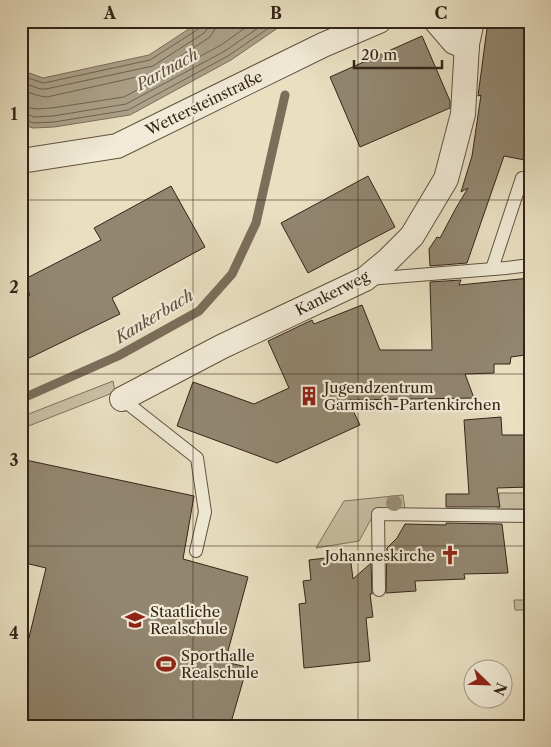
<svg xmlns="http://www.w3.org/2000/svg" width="551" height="747" viewBox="0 0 551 747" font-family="'Libre Caslon Text',serif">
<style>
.green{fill:#cac0a5;stroke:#7f725e}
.water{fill:#aba088;stroke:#7b6e5b}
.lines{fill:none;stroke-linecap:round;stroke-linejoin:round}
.shore{stroke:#706250;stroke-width:1}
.stream{stroke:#7b6e5b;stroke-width:9}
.building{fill:#928670;stroke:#342418}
.lane-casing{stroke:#615342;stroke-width:14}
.street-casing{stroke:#615342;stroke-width:26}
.lane{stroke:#f1ebd7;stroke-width:12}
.street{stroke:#f1ebd7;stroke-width:24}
.tree{fill:#9a8e78}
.grid{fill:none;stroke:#342418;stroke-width:1;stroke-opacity:0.55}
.labels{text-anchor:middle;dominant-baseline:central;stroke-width:4.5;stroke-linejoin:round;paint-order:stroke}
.street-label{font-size:15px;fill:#342418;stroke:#f1ebd7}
.poi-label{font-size:15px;fill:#342418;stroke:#f1ebd7;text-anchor:start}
.water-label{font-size:16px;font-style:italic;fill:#5e4f3f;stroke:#f1ebd7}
.neatline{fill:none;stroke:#342418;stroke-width:2}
.grid-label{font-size:16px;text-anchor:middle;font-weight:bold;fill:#342418}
</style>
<rect width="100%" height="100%" fill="#e9e0c2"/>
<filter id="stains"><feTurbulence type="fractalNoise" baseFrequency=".004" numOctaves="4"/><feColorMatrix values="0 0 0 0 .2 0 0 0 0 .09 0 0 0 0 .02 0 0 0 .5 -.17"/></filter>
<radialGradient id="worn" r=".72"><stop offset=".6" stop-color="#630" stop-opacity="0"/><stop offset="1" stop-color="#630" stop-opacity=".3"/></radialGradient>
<g class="green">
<polygon points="113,381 115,392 21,429 21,417"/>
<polygon points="499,493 530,493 530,509 498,509"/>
<polygon points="403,495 405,509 375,512 359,541 316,548 344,501"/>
<polygon points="514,600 530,600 530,610 515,610"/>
</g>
<polygon class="water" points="201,21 288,21 231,60 130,115 54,127 33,128 21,124 21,70 43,78 149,55"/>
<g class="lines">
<g class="shore">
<polyline points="21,76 44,83 150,60 200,28 203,25 203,21"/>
<polyline points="21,82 40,89 46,89 153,66 204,33 208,28 209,21"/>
<polyline points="21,90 40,96 47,97 155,73 210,37 215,29 217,21"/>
<polyline points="21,106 36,109 52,108 124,97 221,45 255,21"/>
<polyline points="21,113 35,117 53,116 126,104 225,51 268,21"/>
<polyline points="21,119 34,123 54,122 128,110 228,56 279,21"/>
</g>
<polyline class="stream" points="21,399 118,356 199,311 232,274 256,223 285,95"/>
</g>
<g class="building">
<polygon points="488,21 530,21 530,161 504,156 467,263 430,266 429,249 437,237 440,238 456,208 468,188 461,192 472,156 481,95 478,96"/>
<polygon points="422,36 450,101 450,108 360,147 330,77"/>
<polygon points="368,176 395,227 308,273 281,223"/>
<polygon points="171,186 205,247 112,298 120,314 21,362 21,299 30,295 23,280 101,240 94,228"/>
<polygon points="530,278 530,348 526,348 525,355 511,357 510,364 494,364 494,373 465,374 474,398 348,400 360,425 277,463 177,426 193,382 254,404 289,388 268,341 312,320 314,324 362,305 380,350 432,350 430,282 461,280 459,285"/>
<polygon points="501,417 502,435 530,435 530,487 497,488 500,507 446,507 446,494 469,494 464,420"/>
<polygon points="21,459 194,496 183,559 248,577 225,662 247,667 230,726 21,726 27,702 21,701 21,670 46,568 21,562"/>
<polygon points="446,523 502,524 508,573 464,574 465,579 415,581 416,591 386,593 387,548 397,538 405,524 446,525"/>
<polygon points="350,555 353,579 371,563 372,594 370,594 373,617 366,618 370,661 304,668 299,604 306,603 303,581 311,580 309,560"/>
</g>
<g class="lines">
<defs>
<g id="lane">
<polyline points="492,269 522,178"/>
<polyline points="368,279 506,268 530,265"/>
<polyline points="122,399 197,458 205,512 196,551"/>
<polyline points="379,590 378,514 530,516"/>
</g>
<g id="street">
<polyline points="436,21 454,42 467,47"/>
<polyline points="21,161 117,146 323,45 379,21"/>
<polyline points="122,399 221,347 365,279 388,260 412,236 446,179 463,114 467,44 472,21"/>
</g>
</defs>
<use href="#lane" class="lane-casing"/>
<use href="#street" class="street-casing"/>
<use href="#lane" class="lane"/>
<use href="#street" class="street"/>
</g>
<circle class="tree" cx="394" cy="503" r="8"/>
<path class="grid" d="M193,21V726M358,21V726M21,200H530M21,374H530M21,546H530"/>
<defs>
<symbol id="building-bare" viewBox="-9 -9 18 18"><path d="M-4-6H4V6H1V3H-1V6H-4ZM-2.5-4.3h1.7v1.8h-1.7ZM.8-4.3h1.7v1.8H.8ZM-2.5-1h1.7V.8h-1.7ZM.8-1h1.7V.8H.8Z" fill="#8f2418" stroke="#f1ebd7" stroke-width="2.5" paint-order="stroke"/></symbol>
<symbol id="church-bare" viewBox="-9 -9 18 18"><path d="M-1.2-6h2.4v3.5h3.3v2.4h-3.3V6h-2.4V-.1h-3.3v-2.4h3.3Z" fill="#8f2418" stroke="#f1ebd7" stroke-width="2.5" paint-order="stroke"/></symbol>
<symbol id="school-bare" viewBox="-9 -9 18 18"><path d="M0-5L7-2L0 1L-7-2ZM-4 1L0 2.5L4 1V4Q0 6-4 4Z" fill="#8f2418" stroke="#f1ebd7" stroke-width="2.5" paint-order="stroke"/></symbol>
<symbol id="stadium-bare" viewBox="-9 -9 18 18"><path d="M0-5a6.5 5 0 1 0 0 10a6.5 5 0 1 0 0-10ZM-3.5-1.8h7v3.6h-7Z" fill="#8f2418" stroke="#f1ebd7" stroke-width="2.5" paint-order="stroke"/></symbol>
</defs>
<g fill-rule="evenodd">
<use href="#building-bare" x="295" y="382" width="28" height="28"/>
<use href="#church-bare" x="436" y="541" width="28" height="28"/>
<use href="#school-bare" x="121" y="606" width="28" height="28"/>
<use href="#stadium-bare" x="152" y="650" width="28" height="28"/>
</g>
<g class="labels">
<g class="street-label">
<text transform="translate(204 103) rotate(-26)">Wettersteinstraße</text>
<text transform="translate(332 293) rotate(-27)">Kankerweg</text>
</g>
<g class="poi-label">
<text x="324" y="387">Jugendzentrum<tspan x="324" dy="17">Garmisch-Partenkirchen</tspan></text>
<text x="435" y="555" text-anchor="end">Johanneskirche</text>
<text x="150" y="611">Staatliche<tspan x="150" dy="17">Realschule</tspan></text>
<text x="181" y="655">Sporthalle<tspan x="181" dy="17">Realschule</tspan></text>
</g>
<g class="water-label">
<text transform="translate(167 69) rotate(-29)">Partnach</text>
<text transform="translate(154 316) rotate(-31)">Kankerbach</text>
</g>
</g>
<rect width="551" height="747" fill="none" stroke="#e9e0c2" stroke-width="55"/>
<g transform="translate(488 684) rotate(113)"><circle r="24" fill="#f1ebd7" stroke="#a59b8b"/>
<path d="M0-4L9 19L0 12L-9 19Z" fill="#8f2418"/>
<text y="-8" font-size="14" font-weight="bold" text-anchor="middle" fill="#342418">N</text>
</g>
<path d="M354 60v8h88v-8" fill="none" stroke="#342418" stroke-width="2.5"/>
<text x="361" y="60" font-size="15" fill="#342418" stroke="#f1ebd7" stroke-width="4" paint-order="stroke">20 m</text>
<rect x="28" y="28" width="496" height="692" class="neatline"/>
<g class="grid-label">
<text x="110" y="19">A</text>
<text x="276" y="19">B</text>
<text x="441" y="19">C</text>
<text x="14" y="120">1</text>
<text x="14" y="293">2</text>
<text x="14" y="466">3</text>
<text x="14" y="639">4</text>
</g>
<rect width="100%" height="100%" filter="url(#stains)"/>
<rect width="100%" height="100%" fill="url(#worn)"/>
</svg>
